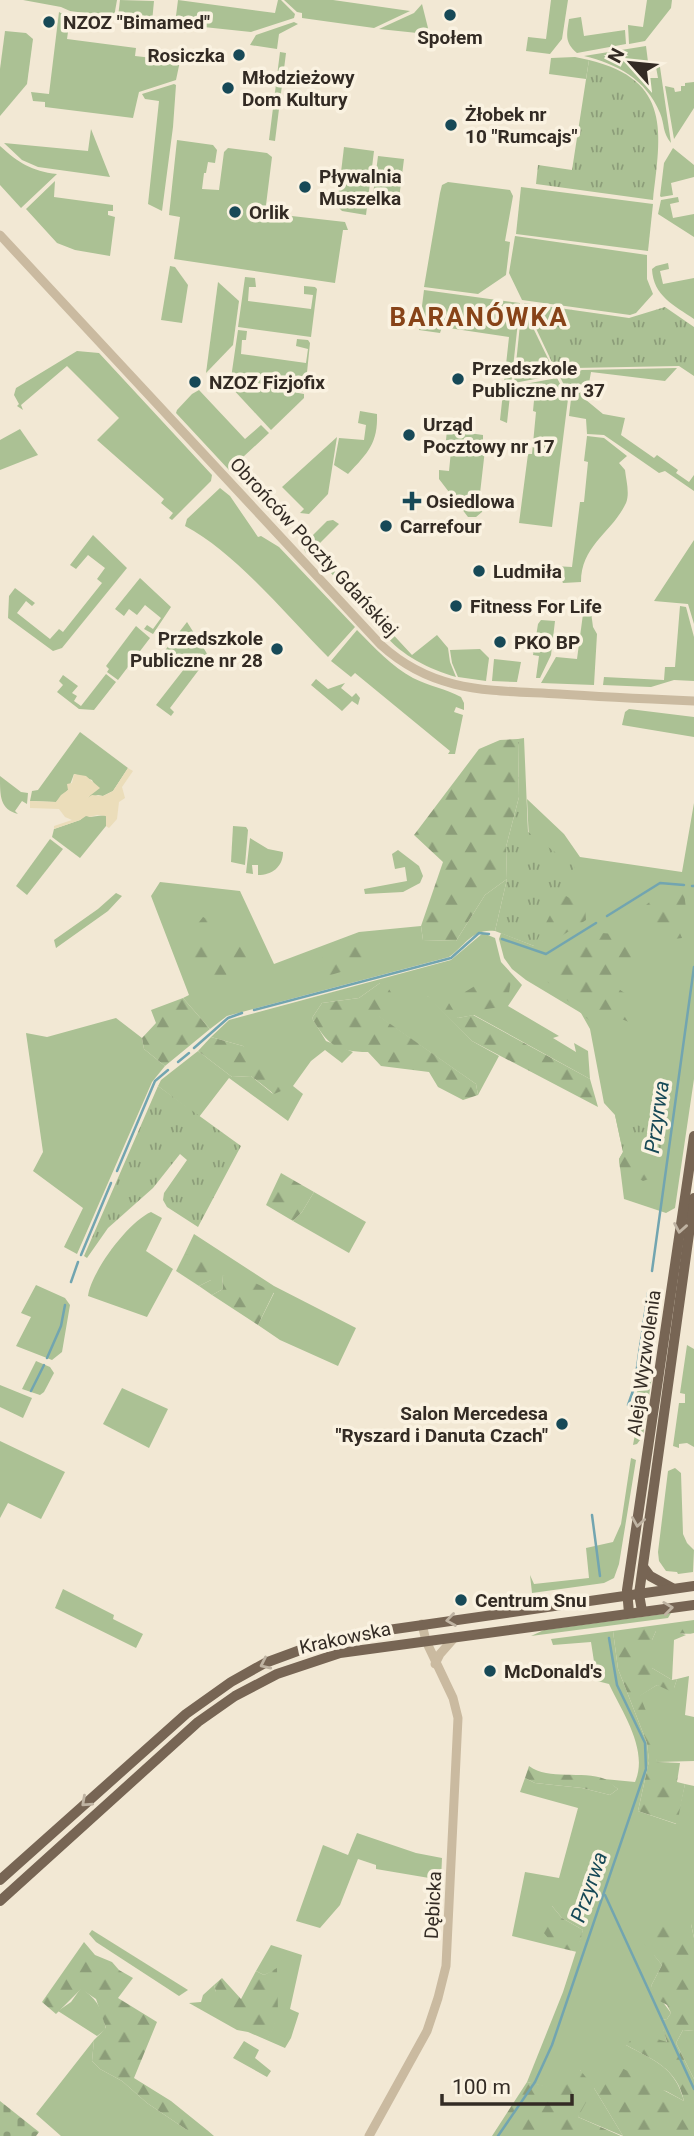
<svg xmlns="http://www.w3.org/2000/svg" width="694" height="2136" viewBox="0 0 694 2136" font-family="Roboto,sans-serif">
<style>
.green{fill:#abc194}
.forest{fill:url(#forest-firs)}
.cemetery{fill:url(#cemetery-stones)}
.park{fill:url(#park-tufts)}
.plaza{fill:#ebddba}
.lines{fill:none;stroke-linecap:round;stroke-linejoin:round}
.stream{stroke:#72a5b0;stroke-width:2.5}
.minor{stroke:#cabaa0;stroke-width:9}
.major{stroke:#776554;stroke-width:10}
.oneway{stroke:#bfb3a2}
.poi-dot{fill:#174957;stroke:#faf2e1;stroke-width:2.5}
.labels{text-anchor:middle;dominant-baseline:central;stroke-width:7;stroke-linejoin:round;paint-order:stroke}
.poi-label{font-size:19px;font-weight:bold;fill:#332b24;stroke:#faf2e1;text-anchor:start}
.street-label{font-size:19px;fill:#332b24;stroke:#faf2e1}
.water-label{font-size:21px;font-style:italic;fill:#174957;stroke:#faf2e1}
.district-label{font-size:26px;font-weight:bold;letter-spacing:2px;fill:#874318;stroke:#faf2e1}
</style>
<defs>
<pattern id="forest-firs" width="22" height="20" patternUnits="userSpaceOnUse" patternTransform="scale(1.75)"><rect width="22" height="20" fill="#abc194"/><path d="M5 1l3.5 6h-7zM16 11l3.5 6h-7z" fill="#8c9d79"/></pattern>
<pattern id="cemetery-stones" width="16" height="16" patternUnits="userSpaceOnUse" patternTransform="scale(1.75)"><rect width="16" height="16" fill="#abc194"/><path d="M2 7V4a2 2 0 0 1 4 0v3zM10 15v-3a2 2 0 0 1 4 0v3z" fill="#8c9d79"/></pattern>
<pattern id="park-tufts" width="24" height="20" patternUnits="userSpaceOnUse" patternTransform="scale(1.75)"><rect width="24" height="20" fill="#abc194"/><path d="M3 7l-1-3M5 7V3M7 7l1-3M15 17l-1-3M17 17v-4M19 17l1-3" fill="none" stroke="#8c9d79"/></pattern>
</defs>
<rect width="100%" height="100%" fill="#f2e8d4"/>
<g class="green">
<polygon points="23,0 117,0 114,17 70,11 61,7"/>
<polygon points="120,0 154,1 152,22 118,17"/>
<polygon points="178,0 275,13 278,0 281,0 295,14 294,18 251,32 175,24"/>
<polygon points="284,0 333,0 410,11 374,28 302,18 302,13 297,12"/>
<polygon points="551,0 568,0 562,39 550,54 526,51 528,37 546,39"/>
<polygon points="647,0 672,0 671,8 645,41 629,44 628,25 643,27"/>
<polygon points="422,4 428,28 427,34 379,29 414,13"/>
<polygon points="59,12 70,18 67,39 136,48 135,56 180,61 176,80 139,92 133,118 45,107 45,102 33,101 31,92 49,94"/>
<path d="M581,17L584,36L625,30L626,44L577,53C564,42 567,34 569,19Z"/>
<polygon points="294,22 298,24 279,34 277,49 250,45 256,35"/>
<polygon points="5,31 26,33 33,39 27,84 0,116 0,69"/>
<path d="M646,46L650,78H658L656,67H660L671,143C662,132 665,125 660,113C646,79 617,64 584,56Z"/>
<polygon points="280,52 286,53 275,141 269,140"/>
<polygon points="575,57 589,60 586,79 549,74 551,58"/>
<polygon points="694,82 694,108 674,139 665,86 674,88 675,92 681,91 681,86 685,86 685,83"/>
<polygon points="174,84 176,85 173,127 162,211 148,204 159,101 145,99 142,94"/>
<polygon points="91,129 110,177 38,167 22,160 4,143 88,151"/>
<polygon points="177,140 213,145 217,150 215,163 208,162 206,173 204,173 202,189 219,190 224,152 228,148 267,153 272,157 265,213 345,222 348,230 343,230 335,283 174,259 180,217 169,215"/>
<path d="M0,146C19,163 31,171 57,174L21,208L0,185Z"/>
<polygon points="344,147 374,151 366,215 342,211 337,206"/>
<polygon points="673,148 694,165 694,177 671,183 673,195 661,197 660,196 664,163"/>
<polygon points="378,156 404,159 399,199 373,195"/>
<polygon points="55,181 54,197 113,205 113,211 108,211 108,215 115,217 110,256 75,250 57,243 26,209"/>
<polygon points="448,182 510,190 513,196 505,241 510,242 506,275 478,294 424,287 440,193 442,185"/>
<polygon points="521,187 653,204 648,251 516,234"/>
<polygon points="678,197 679,202 670,204 673,218 694,214 694,237 658,214 661,200"/>
<polygon points="515,236 647,255 647,279 653,294 636,313 630,315 522,300 509,273"/>
<path d="M668,263L669,269L660,271L663,284L694,278V319C675,306 653,296 652,269L656,266Z"/>
<polygon points="170,266 175,267 188,285 182,323 161,320"/>
<polygon points="245,277 255,278 256,287 249,287 248,301 311,309 313,295 304,294 304,286 315,287 317,289 311,337 238,327"/>
<polygon points="218,282 239,301 233,345 206,373"/>
<polygon points="424,290 520,303 507,423 500,420 509,337 442,327 440,333 419,330"/>
<polygon points="522,305 556,375 514,383"/>
<polygon points="238,330 247,331 246,340 242,340 241,354 306,363 308,349 296,346 297,339 308,340 310,343 305,392 231,378"/>
<polygon points="77,351 99,353 212,475 211,481 172,520 169,518 173,513 161,503 164,499 97,440 119,418 67,366 21,405 23,410 17,406 19,404 14,395 16,388"/>
<polygon points="677,368 665,381 591,372 586,400 603,414 625,418 621,435 654,458 657,455 678,470 676,473 689,482 694,475 694,491 665,471 659,473 604,435 587,434 586,419 569,416 571,399 560,377 582,370"/>
<polygon points="557,378 568,399 552,527 519,523 528,454 532,454 536,412 533,411 535,390 520,388 519,398 513,397 514,386"/>
<polygon points="231,381 304,394 304,398 271,430 231,387"/>
<polygon points="199,390 245,439 261,425 269,433 229,470 176,413 177,410 192,394"/>
<path d="M360,411L377,414C378,443 368,453 348,474L334,465L339,438L364,440L366,425L358,423Z"/>
<polygon points="20,429 38,455 0,470 0,440"/>
<polygon points="447,430 483,435 483,440 486,441 479,502 485,503 482,512 476,517 468,517 439,479 439,470 449,471 452,441 446,440"/>
<path d="M587,436L604,438L627,456L619,463L625,470C626,480 630,493 626,503C612,533 581,545 581,582L563,583L554,566L572,567L580,502H584L588,462L584,461Z"/>
<polygon points="337,437 328,494 309,514 300,513 304,509 282,487"/>
<path d="M220,488L230,496L258,537L261,536L279,547L355,627L328,657C288,617 235,552 185,526L187,519Z"/>
<polygon points="333,520 339,524 312,551 339,575 380,621 377,626 331,573 305,552 304,547 309,542 308,540 327,521"/>
<polygon points="93,535 127,568 62,648 53,651 8,618 9,596 15,588 35,603 32,606 26,601 17,613 50,639 59,629 63,632 102,583 97,579 105,568 88,555 76,569 70,565"/>
<polygon points="694,540 694,624 688,604 654,601"/>
<polygon points="140,578 171,607 153,634 144,629 147,625 153,629 161,618 145,605 137,615 129,609 124,616 115,609"/>
<polygon points="589,597 593,627 597,634 594,685 541,683 556,657 577,659 585,599"/>
<polygon points="680,606 686,607 694,637 694,681 674,680 651,687 603,685 604,677 664,680 665,667 675,667"/>
<polygon points="541,620 555,621 551,655 540,678 536,678 539,656 533,655 538,624"/>
<polygon points="187,622 206,652 213,669 206,670 201,667 170,708 174,712 171,716 156,705 188,664 175,654 170,659 163,653"/>
<polygon points="136,626 150,638 118,680 107,672 109,669 106,666"/>
<path d="M387,628L412,655L437,635L448,648L450,662L456,677C429,669 402,656 384,634Z"/>
<path d="M357,630C375,648 391,666 413,678C429,686 446,689 461,697L464,703V710L456,707L454,712L463,715L455,754H448L450,751L355,673L351,677L331,661Z"/>
<polygon points="480,649 489,658 486,681 458,677 452,663 450,650"/>
<polygon points="494,659 521,662 517,682 492,681"/>
<polygon points="106,674 116,682 94,710 79,709 57,692 63,685 59,681 63,675 78,686 72,693 77,696 74,701 81,706"/>
<polygon points="316,679 328,689 345,683 341,688 352,697 356,693 360,698 358,705 352,701 342,711 311,685"/>
<polygon points="629,709 694,717 694,737 622,725 625,712"/>
<polygon points="80,732 128,768 113,791 103,796 98,795 87,799 96,788 92,780 74,774 68,790 56,802 30,801 32,791 38,790"/>
<path d="M0,776L21,792L28,793L27,804L22,801L15,811L18,814C0,809 0,797 0,776Z"/>
<polygon points="527,799 564,834 580,857 682,872 694,803 694,1079 675,1208 666,1213 624,1199 619,1159 623,1152 615,1115 604,1103 590,1029 581,1013 526,980 512,969 504,958 499,939 501,933 534,946"/>
<polygon points="86,815 90,817 105,815 107,818 106,826 80,858 52,837 54,829 80,820"/>
<polygon points="233,826 246,827 248,830 245,865 231,862"/>
<path d="M250,838L268,849L283,852C283,867 272,875 258,875V865H252L253,874L246,873Z"/>
<polygon points="50,839 63,849 27,895 16,886"/>
<polygon points="398,850 419,866 423,876 420,883 403,892 365,894 364,889 407,881 405,867 395,869 392,854"/>
<path d="M507,879L495,931C472,928 466,945 449,957L227,1016L210,1029L183,998L189,995L151,896L160,882L240,891L274,964L359,932L421,926L423,940L456,941L485,895Z"/>
<polygon points="116,893 122,896 108,911 56,948 54,940 98,909"/>
<polygon points="483,933 495,938 501,962 522,985 508,1006 559,1036 553,1038 576,1052 574,1043 588,1051 590,1079 474,1015 458,1018 427,996 472,1041 499,1056 478,1095 476,1084 378,1016 380,983 359,998 322,1003 312,1018 326,1041 353,1052 342,1063 325,1050 311,1061 293,1086 303,1094 288,1121 229,1078 199,1117 158,1086 161,1080 198,1051 232,1077 251,1076 273,1094 243,1046 211,1037 229,1020 451,960"/>
<polygon points="116,1018 142,1038 144,1049 165,1066 152,1082 77,1254 64,1247 83,1208 33,1171 43,1152 26,1033 47,1037"/>
<polygon points="314,1192 366,1222 349,1253 293,1221 302,1212"/>
<path d="M151,1212L162,1218L146,1251L173,1269L147,1317L88,1296C91,1272 128,1222 151,1212Z"/>
<polygon points="194,1234 274,1286 356,1328 338,1366 280,1340 258,1325 274,1293 222,1275 223,1289 212,1295 199,1286 211,1280 184,1255"/>
<polygon points="36,1285 65,1298 70,1305 62,1352 52,1360 16,1346 31,1317 21,1313"/>
<polygon points="656,1295 662,1304 650,1347 652,1376 643,1436 637,1444 633,1445 639,1413 633,1406 639,1385 647,1333"/>
<polygon points="687,1345 694,1349 694,1447 687,1443 679,1444 679,1448 673,1446 679,1403 685,1403 685,1394 680,1393"/>
<polygon points="36,1361 50,1367 54,1373 44,1392 40,1395 22,1389"/>
<polygon points="0,1385 32,1398 23,1418 0,1407"/>
<polygon points="122,1388 168,1409 149,1448 103,1424"/>
<polygon points="0,1441 65,1472 41,1519 8,1503 0,1518"/>
<polygon points="631,1458 636,1460 619,1564 614,1578 604,1583 532,1593 530,1575 534,1584 589,1578 586,1548 613,1542 621,1524"/>
<polygon points="675,1468 681,1473 683,1534 687,1543 694,1550 693,1572 678,1574 677,1572 666,1571 659,1561 658,1552 668,1471"/>
<polygon points="63,1589 114,1615 113,1619 143,1634 136,1648 55,1608"/>
<polygon points="671,1613 668,1618 531,1636 544,1630"/>
<path d="M613,1631L618,1669L647,1743L649,1761L638,1811L676,1824L685,1784L694,1786V1938L691,1924L654,1955L662,1965L651,1986L671,2013L667,2019L661,2020L667,2043L626,2045C655,2061 675,2067 684,2101L666,2091L607,2079L594,2088L623,2136L578,2117L586,2080L580,2070L551,2088L527,2082L563,1992L583,1930L562,1918L552,1906L548,1945L512,1936L525,1872L559,1878L578,1808L520,1792L525,1778L535,1783L582,1788L610,1795L618,1789L604,1779L635,1782C649,1750 622,1712 609,1684L597,1681L591,1642L553,1645L551,1639Z"/>
<polygon points="656,1631 673,1631 686,1635 674,1640 672,1680 652,1668 652,1640"/>
<polygon points="689,1676 685,1715 694,1717 694,1761 657,1762 639,1696 657,1685 674,1688 677,1679"/>
<polygon points="357,1833 416,1853 442,1858 441,1880 376,1869 376,1865 358,1859 340,1905 320,1928 296,1921 323,1845 348,1855"/>
<polygon points="92,1930 188,1990 179,1996 96,1942 89,1934"/>
<path d="M271,1945L302,1955L290,2009L299,2013L291,2038L285,2048L248,2032L237,2030L189,2003L201,2002L203,1995L214,1985L216,1992L268,2037L275,2024L261,2019L258,2023C245,2015 231,2007 222,1994L241,2000L277,1985V1969L264,1975L256,1971Z"/>
<path d="M81,1988C99,2001 101,2008 106,2029L97,2036L58,2011L71,2002Z"/>
<polygon points="683,2030 694,2031 694,2079 676,2043"/>
<polygon points="94,2040 92,2061 100,2069 122,2081 147,2103 187,2130 207,2130 214,2136 61,2136 36,2114"/>
<polygon points="244,2041 259,2050 255,2058 271,2071 267,2077 233,2058"/>
</g>
<g class="forest">
<polygon points="518,739 519,797 506,847 507,879 485,895 456,941 423,940 421,926 443,862 414,835 479,749 500,740"/>
<path d="M684,892L686,909L675,921L682,938L674,939C658,926 651,928 633,920L630,910L646,905L654,898Z"/>
<polygon points="566,896 585,907 586,920 560,937 538,923 551,903"/>
<polygon points="203,917 214,922 208,947 228,946 243,930 257,949 226,975 207,979 191,967 189,935"/>
<polygon points="602,933 627,935 638,944 636,961 617,975 613,985 639,1003 636,1013 641,1022 636,1025 612,1015 594,1025 540,975 550,962 571,964 577,959 582,942"/>
<path d="M359,946L366,954L354,968L324,977L313,968C325,951 340,950 359,946Z"/>
<polygon points="493,975 511,980 507,1006 473,1011 455,998"/>
<path d="M380,983L387,986L394,997L379,1016L476,1084L478,1095L463,1100L438,1087L429,1072L381,1066L368,1052C336,1052 327,1044 312,1018L322,1003L359,998Z"/>
<polygon points="426,996 449,1003 458,1018 473,1015 590,1079 598,1107 472,1041"/>
<polygon points="183,998 210,1029 165,1066 144,1049 142,1038 156,1023 151,1010"/>
<polygon points="211,1037 243,1046 293,1086 274,1094 251,1076 232,1077 198,1051"/>
<polygon points="623,1152 656,1166 652,1178 643,1181 620,1168 619,1159"/>
<polygon points="281,1173 314,1192 302,1212 293,1221 266,1205"/>
<polygon points="202,1254 213,1266 211,1280 199,1286 176,1271 184,1255"/>
<polygon points="222,1275 240,1276 274,1292 258,1325 212,1295 223,1289"/>
<path d="M694,1620V1633C683,1636 669,1630 656,1631L652,1640V1668L672,1680L677,1679L674,1688L670,1691L657,1685L640,1696C649,1718 657,1737 657,1762L680,1763L677,1782L685,1784L677,1824L638,1811L649,1761L647,1743L618,1669L613,1631Z"/>
<path d="M529,1766C549,1781 582,1770 605,1779C609,1781 614,1786 618,1789L610,1795L582,1788L535,1783L525,1778Z"/>
<polygon points="541,1903 552,1906 562,1918 583,1930 577,1952 548,1945 548,1938 539,1927"/>
<path d="M677,1921L691,1924L694,1938V2031L683,2030L676,2043L694,2079V2136H623L594,2088L578,2117L621,2136H492L527,2082L551,2087L564,2063L580,2070L594,2087L620,2067L684,2101C677,2068 653,2060 626,2045L638,2033L667,2042L660,2020L667,2019L671,2013L667,2005L658,2000L651,1986L662,1965L642,1941V1926Z"/>
<polygon points="84,1942 95,1955 112,1962 119,1970 133,1978 118,1998 157,2022 134,2078 171,2101 207,2130 187,2130 147,2103 122,2081 100,2069 92,2061 94,2040 106,2028 96,1999 81,1989 56,2014 42,2002"/>
<polygon points="277,1968 278,2012 267,2018 276,2024 268,2038 228,2013 214,1998 216,1992 214,1985 222,1978 241,1999 256,1971 264,1975"/>
</g>
<polygon class="cemetery" points="0,2101 39,2132 36,2136 0,2136"/>
<g class="park">
<path d="M589,60C672,80 661,133 653,200L536,184L538,165L572,170Z"/>
<polygon points="524,303 629,318 665,307 694,327 694,376 679,366 574,368 558,375"/>
<polygon points="524,738 528,832 575,867 534,946 495,931 507,879 506,847 519,797 518,739"/>
<polygon points="158,1086 241,1146 198,1227 167,1207 163,1200 164,1193 187,1160 180,1154 153,1188 108,1228 87,1258 84,1256"/>
<polygon points="615,1115 662,1136 659,1167 623,1152"/>
</g>
<polygon class="plaza" points="128,768 133,771 122,787 125,798 119,802 117,819 109,828 106,826 106,816 97,815 90,817 86,816 80,820 54,829 54,826 72,820 65,817 59,809 30,808 30,801 56,802 61,795 68,790 67,784 72,783 74,774 86,776 100,788 87,798 92,795 103,796 113,791"/>
<g class="lines">
<g class="stream">
<polyline points="692,886 694,886"/>
<polyline points="607,916 660,883 684,885"/>
<polyline points="502,939 546,954 596,923"/>
<polyline points="254,1010 451,958 479,933 489,934"/>
<polyline points="194,1048 228,1018 242,1013"/>
<polyline points="178,1062 189,1053"/>
<polyline points="117,1171 155,1081 168,1070"/>
<polyline points="81,1255 111,1183"/>
<polyline points="652,1271 694,967"/>
<polyline points="71,1282 78,1262"/>
<polyline points="47,1358 61,1326 65,1305"/>
<polyline points="31,1391 44,1365"/>
<polyline points="628,1405 634,1388 648,1293"/>
<polyline points="592,1515 600,1576"/>
<polyline points="605,1895 694,2089"/>
<polyline points="498,2136 535,2082 552,2045 646,1769 645,1743 617,1685 609,1638"/>
</g>
<g class="minor">
<path d="M0,235L381,645C435,694 491,690 559,694C604,697 649,699 694,701"/>
<polyline points="435,1664 440,1654 455,1637"/>
<polyline points="369,2136 427,2031 438,1998 446,1966 458,1718 453,1698 426,1641 422,1624"/>
</g>
<g class="major">
<polyline points="644,1568 650,1576 672,1588"/>
<polyline points="642,1611 639,1594 694,1198"/>
<polyline points="629,1613 627,1590 694,1136"/>
<polyline points="0,1880 186,1714 231,1682 265,1663 303,1649 367,1633 694,1586"/>
<polyline points="0,1901 198,1722 235,1696 277,1674 340,1653 694,1605"/>
</g>
</g>
<defs><path id="oneway-chevron" d="M-2-3.5L2.5 0L-2 3.5" fill="none" stroke-width="1.6" stroke-linecap="round" stroke-linejoin="round" transform="scale(1.75)"/></defs>
<g class="oneway">
<use href="#oneway-chevron" transform="translate(680 1228) rotate(100)"/>
<use href="#oneway-chevron" transform="translate(638 1522) rotate(99)"/>
<use href="#oneway-chevron" transform="translate(668 1608) rotate(-7)"/>
<use href="#oneway-chevron" transform="translate(451 1620) rotate(172)"/>
<use href="#oneway-chevron" transform="translate(265 1664) rotate(155)"/>
<use href="#oneway-chevron" transform="translate(86 1802) rotate(138)"/>
</g>
<g class="poi-dot">
<circle cx="450" cy="15" r="7"/>
<circle cx="49" cy="22" r="7"/>
<circle cx="239" cy="55" r="7"/>
<circle cx="228" cy="88" r="7"/>
<circle cx="451" cy="125" r="7"/>
<circle cx="305" cy="187" r="7"/>
<circle cx="235" cy="212" r="7"/>
<circle cx="458" cy="379" r="7"/>
<circle cx="195" cy="382" r="7"/>
<circle cx="409" cy="435" r="7"/>
<path d="M408.5 490.5h7v7h7v7h-7v7h-7v-7h-7v-7h7z"/>
<circle cx="386" cy="526" r="7"/>
<circle cx="479" cy="571" r="7"/>
<circle cx="456" cy="606" r="7"/>
<circle cx="500" cy="642" r="7"/>
<circle cx="277" cy="649" r="7"/>
<circle cx="562" cy="1424" r="7"/>
<circle cx="461" cy="1600" r="7"/>
<circle cx="490" cy="1671" r="7"/>
</g>
<g class="labels">
<g class="poi-label">
<text x="63" y="22">NZOZ "Bimamed"</text>
<text x="450" y="37" text-anchor="middle">Społem</text>
<text x="225" y="55" text-anchor="end">Rosiczka</text>
<text x="242" y="77">Młodzieżowy<tspan x="242" dy="22">Dom Kultury</tspan></text>
<text x="465" y="114">Żłobek nr<tspan x="465" dy="22">10 "Rumcajs"</tspan></text>
<text x="319" y="176">Pływalnia<tspan x="319" dy="22">Muszelka</tspan></text>
<text x="249" y="212">Orlik</text>
<text x="472" y="368">Przedszkole<tspan x="472" dy="22">Publiczne nr 37</tspan></text>
<text x="209" y="382">NZOZ Fizjofix</text>
<text x="423" y="424">Urząd<tspan x="423" dy="22">Pocztowy nr 17</tspan></text>
<text x="426" y="501">Osiedlowa</text>
<text x="400" y="526">Carrefour</text>
<text x="493" y="571">Ludmiła</text>
<text x="470" y="606">Fitness For Life</text>
<text x="263" y="638" text-anchor="end">Przedszkole<tspan x="263" dy="22">Publiczne nr 28</tspan></text>
<text x="514" y="642">PKO BP</text>
<text x="548" y="1413" text-anchor="end">Salon Mercedesa<tspan x="548" dy="22">"Ryszard i Danuta Czach"</tspan></text>
<text x="475" y="1600">Centrum Snu</text>
<text x="504" y="1671">McDonald's</text>
</g>
<g class="street-label">
<text transform="translate(314 547) rotate(47)">Obrońców Poczty Gdańskiej</text>
<text transform="translate(644 1363) rotate(-82)">Aleja Wyzwolenia</text>
<text transform="translate(345 1638) rotate(-12)">Krakowska</text>
<text transform="translate(433 1905) rotate(-87)">Dębicka</text>
</g>
<g class="water-label">
<text transform="translate(657 1117) rotate(-82)">Przyrwa</text>
<text transform="translate(589 1887) rotate(-71)">Przyrwa</text>
</g>
<g class="district-label">
<text x="479" y="317">BARANÓWKA</text>
</g>
</g>
<g transform="translate(631 63) rotate(297)" stroke="#faf2e1" stroke-width="5" paint-order="stroke">
<path d="M0-5L12 26L0 18L-12 26Z" fill="#332b24"/>
<text y="-10" font-size="19" font-weight="bold" text-anchor="middle" fill="#332b24">N</text>
</g>
<path d="M442 2094v10h130v-10" fill="none" stroke="#332b24" stroke-width="3.5"/>
<text x="452" y="2094" font-size="21" fill="#332b24" stroke="#faf2e1" stroke-width="5" paint-order="stroke">100 m</text>
</svg>
